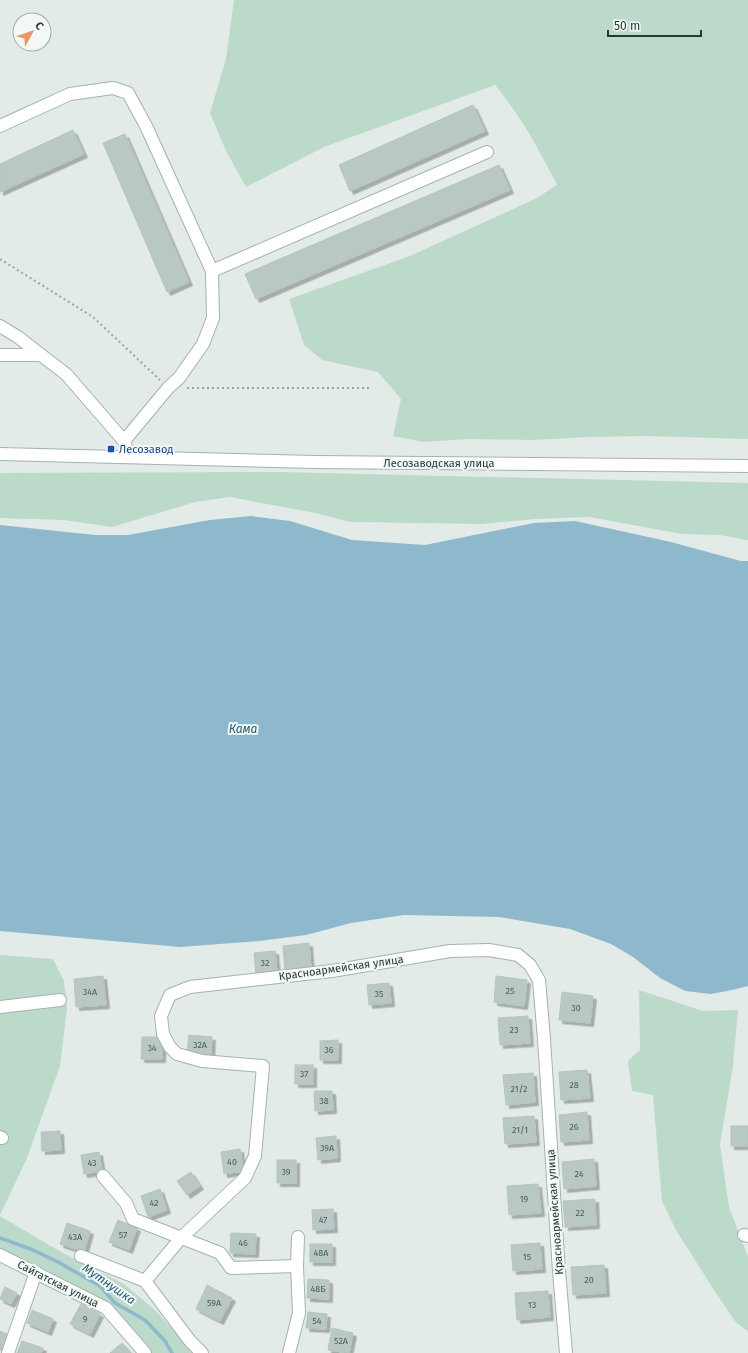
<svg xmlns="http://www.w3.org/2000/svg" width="748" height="1353" viewBox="0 0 748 1353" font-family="'Fira Sans',sans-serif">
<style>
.green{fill:#bcdac9}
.water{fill:#8eb9cc}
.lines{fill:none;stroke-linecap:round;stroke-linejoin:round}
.stream{stroke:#8eb9cc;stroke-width:3.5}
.building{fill:#bac8c5;stroke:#b5c4c0;filter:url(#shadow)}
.minor-casing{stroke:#a5b2b0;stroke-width:14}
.path{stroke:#85aca6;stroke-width:2;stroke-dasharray:2 3;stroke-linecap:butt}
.minor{stroke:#fff;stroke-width:12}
.transit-dot{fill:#1a4fb4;stroke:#f2f8f6;stroke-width:1.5}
.labels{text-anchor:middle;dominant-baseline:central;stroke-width:4;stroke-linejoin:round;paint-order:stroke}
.number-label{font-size:9px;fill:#495e5b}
.transit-label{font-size:11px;fill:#164399;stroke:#f2f8f6;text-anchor:start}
.street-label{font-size:11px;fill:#233a38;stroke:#f2f8f6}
.water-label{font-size:12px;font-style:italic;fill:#225871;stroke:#f2f8f6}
</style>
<defs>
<filter id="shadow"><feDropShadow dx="3.5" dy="3.5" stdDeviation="0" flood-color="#0004"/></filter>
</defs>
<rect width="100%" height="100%" fill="#e2ebe8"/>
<g class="green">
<path d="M234,0H748V439L646,436L588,437L534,440L469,439L423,442L393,436L401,399L378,372L322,360L304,345L289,299L410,256L535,199L557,185C539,150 521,116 495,85L324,147L246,187L226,151L210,113L226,59Z"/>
<polygon points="280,472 748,483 748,540 719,535 682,534 589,517 535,519 482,524 350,522 315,513 230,497 195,502 112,527 64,520 0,518 0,473"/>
<polygon points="0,955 53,959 64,981 67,1008 60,1066 27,1158 0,1215"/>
<polygon points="639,990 703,1011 738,1010 733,1066 720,1145 729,1207 748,1257 748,1332 735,1321 714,1290 676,1230 662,1201 653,1095 632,1091 628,1061 640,1050"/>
<polygon points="0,1216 63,1253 124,1284 156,1311 193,1353 151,1353 109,1305 0,1251"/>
</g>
<polygon class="water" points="251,516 290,521 352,540 425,545 534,523 575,521 671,542 741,561 748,561 748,986 732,990 711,994 685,991 660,978 633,957 611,944 570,929 499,917 404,915 351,923 306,935 259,941 180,947 0,931 0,525 95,535 128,535 210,520"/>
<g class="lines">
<polyline class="stream" points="0,1238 33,1250 58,1262 100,1286 115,1303 145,1320 165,1341 172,1353"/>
</g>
<g class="building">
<polygon points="473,105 485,131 350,191 339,165"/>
<polygon points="73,130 84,154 0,192 0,164"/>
<polygon points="125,134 189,282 167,292 103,143"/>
<polygon points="499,165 510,190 256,299 245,274"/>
<polygon points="309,943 311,969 285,972 283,946"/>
<polygon points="275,951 277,973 256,975 254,953"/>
<polygon points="103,976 106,1005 76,1007 74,979"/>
<polygon points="496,976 527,980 524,1006 494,1002"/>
<polygon points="389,983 391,1003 369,1005 367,985"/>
<polygon points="562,992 593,996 590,1023 559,1020"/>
<polygon points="528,1016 530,1043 500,1045 498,1018"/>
<polygon points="189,1035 212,1037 211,1056 187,1053"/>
<polygon points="142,1037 162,1037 162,1059 141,1059"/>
<polygon points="338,1040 338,1060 320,1060 320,1041"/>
<rect x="295" y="1065" width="18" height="19"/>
<polygon points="587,1070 590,1098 561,1100 559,1072"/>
<polygon points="533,1073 535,1102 506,1105 503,1075"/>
<polygon points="314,1091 332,1091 333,1110 315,1111"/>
<polygon points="587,1112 589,1140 561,1142 559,1115"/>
<polygon points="534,1116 536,1142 505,1144 503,1118"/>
<rect x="731" y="1126" width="17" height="20"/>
<polygon points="60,1131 61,1150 42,1151 41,1132"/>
<polygon points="336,1136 337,1158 318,1160 316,1138"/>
<polygon points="240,1149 243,1171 224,1174 221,1152"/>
<polygon points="99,1152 102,1171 84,1174 81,1155"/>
<polygon points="594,1159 596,1186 564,1189 562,1162"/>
<rect x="277" y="1160" width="19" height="23"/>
<polygon points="191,1172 200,1186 187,1195 177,1181"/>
<polygon points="538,1184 541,1213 509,1215 507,1186"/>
<polygon points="160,1189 167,1210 148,1217 141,1196"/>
<polygon points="595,1199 596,1225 565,1227 563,1201"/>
<polygon points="333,1209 334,1229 313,1230 312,1210"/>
<polygon points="118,1220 137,1228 129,1250 109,1242"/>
<polygon points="67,1223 90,1231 84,1252 60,1244"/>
<polygon points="231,1233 256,1234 255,1254 230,1253"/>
<polygon points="540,1243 542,1269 513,1271 511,1245"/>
<rect x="310" y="1244" width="22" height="18"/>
<polygon points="604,1265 606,1293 573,1295 571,1267"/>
<polygon points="308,1279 329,1280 329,1299 307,1298"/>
<polygon points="207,1285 232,1298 220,1321 196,1309"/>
<polygon points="5,1287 17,1293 11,1304 0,1299"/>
<polygon points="548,1291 550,1317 517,1320 515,1293"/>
<polygon points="81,1304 100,1314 90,1334 70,1324"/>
<polygon points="32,1310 53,1319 48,1332 27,1323"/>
<polygon points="308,1312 327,1314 326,1329 306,1328"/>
<polygon points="332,1328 353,1333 349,1353 328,1350"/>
<polygon points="0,1331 9,1335 2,1351 0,1350"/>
<polygon points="22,1341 43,1348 41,1353 17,1353"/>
<polygon points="122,1343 131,1353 110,1353"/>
</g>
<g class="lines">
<defs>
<g id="minor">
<polyline points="0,126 70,94 113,88 128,93 146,126 212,271 213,318 203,344 179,378 168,388 124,441"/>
<polyline points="212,271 487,152"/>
<polyline points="0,326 18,337 41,355"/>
<polyline points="0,355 41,355 66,374 124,441 126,447"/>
<polyline points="0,454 315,462 748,466"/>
<polyline points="0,1007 60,1000"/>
<polyline points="0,1137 2,1138"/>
<polyline points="103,1176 126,1203 133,1219 220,1253 231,1268 297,1266"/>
<polyline points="744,1235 748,1236"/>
<polyline points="0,1255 106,1308 145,1353"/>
<polyline points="81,1256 145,1281 190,1341 202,1353"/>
<polyline points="145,1281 181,1238 245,1178 255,1156 263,1066 202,1061 177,1054 170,1047 163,1034 161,1016 170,995 190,987 332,971 450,951 489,950 518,955 530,965 539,980 544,1039 559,1271 566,1353"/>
<polyline points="8,1353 36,1272"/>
<polyline points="289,1353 299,1313 297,1266 298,1237"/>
</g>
</defs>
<use href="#minor" class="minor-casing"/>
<g class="path">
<polyline points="0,259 93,317 160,380"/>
<polyline points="187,388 370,388"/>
</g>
<use href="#minor" class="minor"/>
</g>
<rect class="transit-dot" x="107" y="445" width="8" height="8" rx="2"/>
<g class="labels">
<g class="number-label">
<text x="265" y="963">32</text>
<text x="510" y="991">25</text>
<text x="90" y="992">34А</text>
<text x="379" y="994">35</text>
<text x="576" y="1008">30</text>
<text x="514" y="1030">23</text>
<text x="200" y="1045">32А</text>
<text x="152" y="1048">34</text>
<text x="329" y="1050">36</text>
<text x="304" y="1074">37</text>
<text x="574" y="1085">28</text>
<text x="519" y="1089">21/2</text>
<text x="324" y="1101">38</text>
<text x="574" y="1127">26</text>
<text x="520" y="1130">21/1</text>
<text x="327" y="1148">39А</text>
<text x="232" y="1162">40</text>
<text x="92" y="1163">43</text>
<text x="286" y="1172">39</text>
<text x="579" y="1174">24</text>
<text x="524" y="1199">19</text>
<text x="154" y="1203">42</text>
<text x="580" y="1213">22</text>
<text x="323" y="1220">47</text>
<text x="123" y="1235">57</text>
<text x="75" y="1237">43А</text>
<text x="243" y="1243">46</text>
<text x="321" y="1253">48А</text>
<text x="527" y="1257">15</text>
<text x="589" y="1280">20</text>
<text x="318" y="1289">48Б</text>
<text x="214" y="1303">59А</text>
<text x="532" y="1305">13</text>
<text x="85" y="1319">9</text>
<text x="317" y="1321">54</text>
<text x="341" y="1341">52А</text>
</g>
<g class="transit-label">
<text x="119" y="449">Лесозавод</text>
</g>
<g class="street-label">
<text x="439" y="463">Лесозаводская улица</text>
<text transform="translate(341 968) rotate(-8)">Красноармейская улица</text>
<text transform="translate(555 1212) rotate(-94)">Красноармейская улица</text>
<text transform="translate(58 1284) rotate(27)">Сайгатская улица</text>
</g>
<g class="water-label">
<text x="243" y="729">Кама</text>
<text transform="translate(109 1284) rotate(35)">Мутнушка</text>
</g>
</g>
<g transform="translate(32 32) rotate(50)"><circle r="19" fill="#f2f8f6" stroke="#9facaa"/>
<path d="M0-3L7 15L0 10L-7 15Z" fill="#e79864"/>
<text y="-6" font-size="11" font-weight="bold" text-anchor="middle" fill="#233a38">С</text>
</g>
<path d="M608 30v6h93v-6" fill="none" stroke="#233a38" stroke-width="2"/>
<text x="614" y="30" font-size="12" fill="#233a38" stroke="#f2f8f6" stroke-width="3" paint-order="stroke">50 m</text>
</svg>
